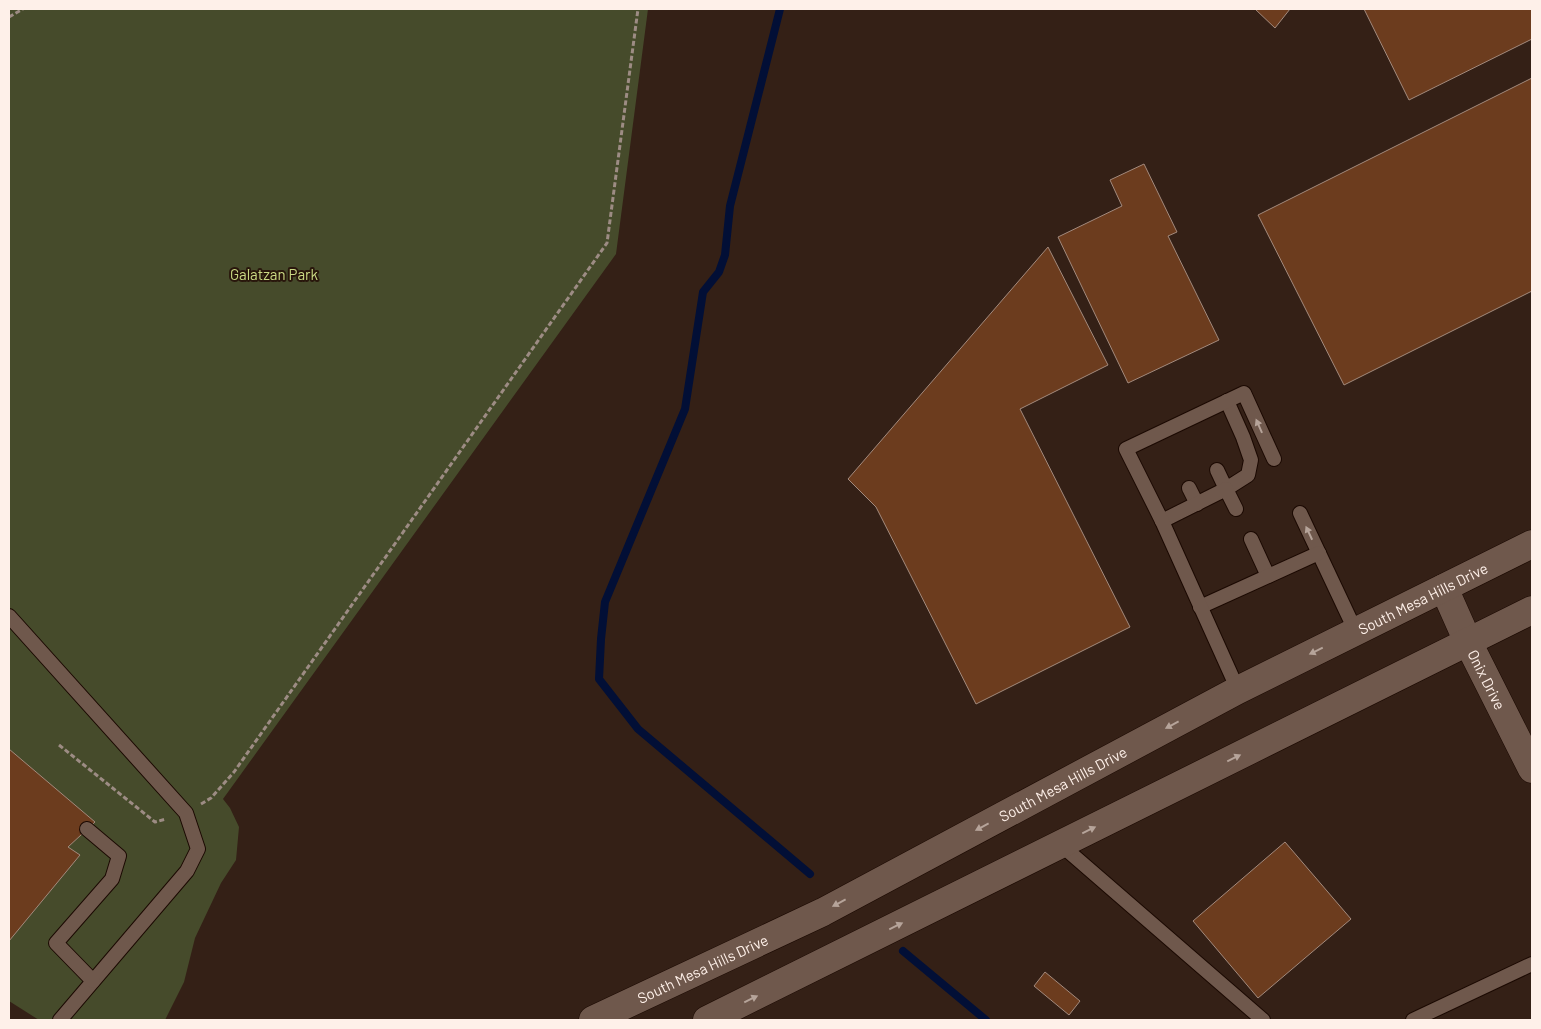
<svg xmlns="http://www.w3.org/2000/svg" width="1541" height="1029" viewBox="0 0 1541 1029" font-family="Barlow,sans-serif">
<style>
.green{fill:#464b2b}
.lines{fill:none;stroke-linecap:round;stroke-linejoin:round}
.stream{stroke:#020f36;stroke-width:8}
.building{fill:#6c3c1e;stroke:#a38a7d}
.service-casing{stroke:#1b0902;stroke-width:16}
.minor-casing{stroke:#1b0902;stroke-width:29}
.tertiary-casing{stroke:#1b0902;stroke-width:29}
.path{stroke:#9d8c84;stroke-width:3;stroke-dasharray:5 2.5;stroke-linecap:butt}
.service{stroke:#6f584c;stroke-width:14}
.minor{stroke:#6f584c;stroke-width:28}
.tertiary{stroke:#6f584c;stroke-width:28}
.oneway{fill:#b6a49a}
.labels{text-anchor:middle;dominant-baseline:central;stroke-width:4;stroke-linejoin:round;paint-order:stroke}
.park-label{font-size:15px;fill:#cbda84;stroke:#29170c}
.street-label{font-size:15px;fill:#fef0e9;stroke:#29170c}
</style>
<rect width="100%" height="100%" fill="#342016"/>
<polygon class="green" points="9,9 648,9 616,254 223,799 230,808 239,827 236,860 221,883 195,938 184,982 165,1020 39,1020 9,1001"/>
<g class="lines">
<g class="stream">
<polyline points="780,9 730,206 725,255 719,272 703,292 685,409 605,602 601,639 599,679 638,729 810,874"/>
<polyline points="903,951 986,1020"/>
</g>
</g>
<g class="building">
<polygon points="1255,9 1290,9 1275,28"/>
<polygon points="1364,9 1532,9 1532,39 1409,100"/>
<polygon points="1532,78 1532,291 1344,385 1258,215"/>
<polygon points="1144,164 1177,232 1168,236 1219,340 1128,383 1058,237 1122,206 1110,180"/>
<polygon points="1048,247 1108,365 1020,409 1130,627 976,704 876,507 848,479"/>
<polygon points="9,749 95,822 68,847 80,855 9,941"/>
<polygon points="1285,842 1351,919 1258,998 1193,921"/>
<polygon points="1045,972 1080,1001 1069,1015 1034,986"/>
</g>
<g class="lines">
<defs>
<g id="service">
<polyline points="1217,470 1226,489 1248,475 1251,460 1243,437 1227,401"/>
<polyline points="1189,488 1197,504"/>
<polyline points="1300,513 1356,632"/>
<polyline points="1162,521 1226,489 1236,509"/>
<polyline points="1251,539 1268,576"/>
<polyline points="1200,607 1319,553"/>
<polyline points="9,616 186,813 198,849 187,871 60,1020"/>
<polyline points="1238,690 1162,521 1126,449 1244,393 1274,459"/>
<polyline points="87,829 119,856 112,879 56,943 93,981"/>
<polyline points="1060,844 1263,1020"/>
<polyline points="1413,1020 1532,964"/>
</g>
<g id="minor">
<path id="s1" d="M1444,588L1468,642L1532,769"/>
</g>
<g id="tertiary">
<path id="s2" d="M593,1020L823,912L1238,690L1532,544"/>
<polyline points="707,1020 1532,610"/>
</g>
</defs>
<use href="#service" class="service-casing"/>
<use href="#minor" class="minor-casing"/>
<use href="#tertiary" class="tertiary-casing"/>
<g class="path">
<polyline points="9,17 23,9"/>
<polyline points="59,745 155,822 166,819"/>
<polyline points="201,804 211,798 234,772 607,243 638,9"/>
</g>
<use href="#service" class="service"/>
<use href="#minor" class="minor"/>
<use href="#tertiary" class="tertiary"/>
</g>
<defs><path id="oneway-solid" d="M-6-.8H1V-3.2L6.5 0L1 3.2V.8H-6Z" transform="scale(1.25)"/></defs>
<g class="oneway">
<use href="#oneway-solid" transform="translate(1259 426) rotate(-114)"/>
<use href="#oneway-solid" transform="translate(1309 533) rotate(-115)"/>
<use href="#oneway-solid" transform="translate(1316 651) rotate(154)"/>
<use href="#oneway-solid" transform="translate(1172 725) rotate(152)"/>
<use href="#oneway-solid" transform="translate(1234 758) rotate(-26)"/>
<use href="#oneway-solid" transform="translate(982 827) rotate(152)"/>
<use href="#oneway-solid" transform="translate(1089 830) rotate(-26)"/>
<use href="#oneway-solid" transform="translate(839 903) rotate(152)"/>
<use href="#oneway-solid" transform="translate(896 926) rotate(-26)"/>
<use href="#oneway-solid" transform="translate(751 999) rotate(-26)"/>
</g>
<g class="labels">
<g class="park-label">
<text x="274" y="274">Galatzan Park</text>
</g>
<g class="street-label">
<text stroke="none"><textPath href="#s2" startOffset="931">South Mesa Hills Drive</textPath></text>
<text stroke="none"><textPath href="#s1" startOffset="101">Onix Drive</textPath></text>
<text stroke="none"><textPath href="#s2" startOffset="526">South Mesa Hills Drive</textPath></text>
<text stroke="none"><textPath href="#s2" startOffset="121">South Mesa Hills Drive</textPath></text>
</g>
</g>
<rect width="1541" height="1029" fill="none" stroke="#fef0e9" stroke-width="20"/>
</svg>
